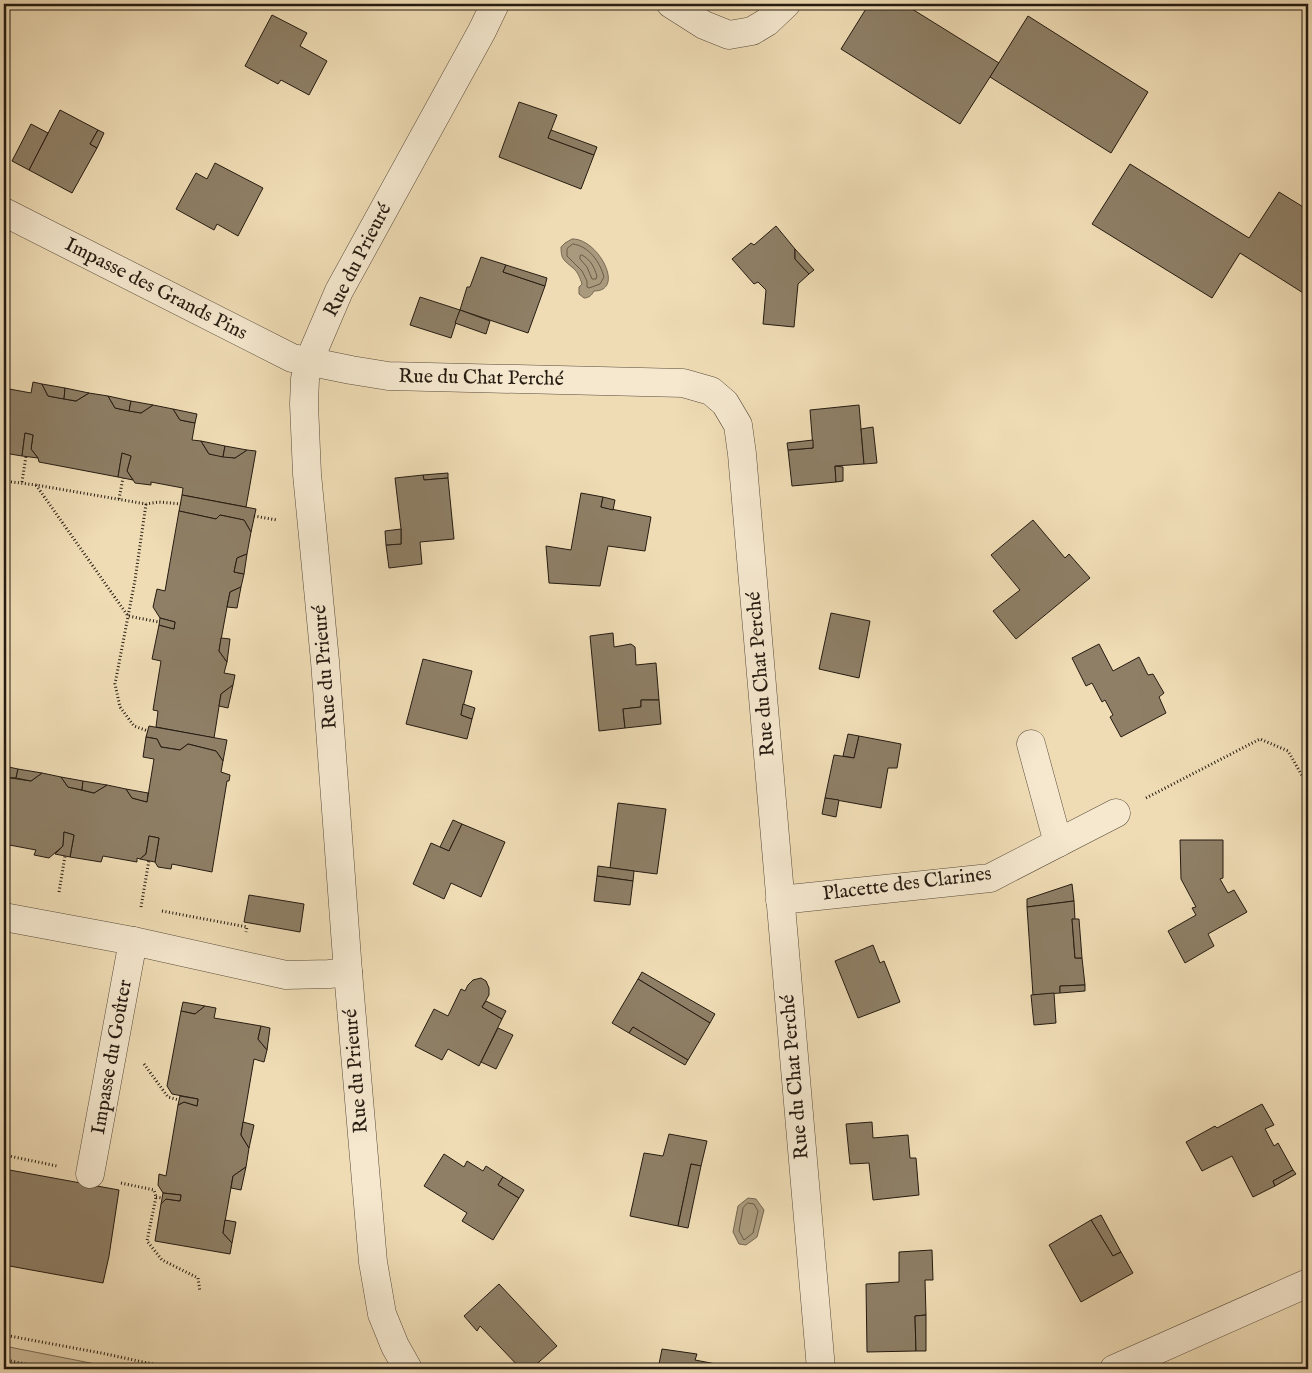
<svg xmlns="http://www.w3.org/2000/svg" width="1312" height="1373" viewBox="0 0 1312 1373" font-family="'IM FELL English',serif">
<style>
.green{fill:#cdbb99;stroke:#796b55}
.water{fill:#aa9a7d;stroke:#756752}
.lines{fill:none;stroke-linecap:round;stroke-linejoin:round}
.shore{stroke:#685a47;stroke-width:1}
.building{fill:#8e7f66;stroke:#251b11}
.minor-casing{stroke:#584b3a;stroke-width:29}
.path{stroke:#251b11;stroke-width:3;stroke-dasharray:1 2.5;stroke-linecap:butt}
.minor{stroke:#f5e8cf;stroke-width:28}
.labels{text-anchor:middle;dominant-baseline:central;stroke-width:4;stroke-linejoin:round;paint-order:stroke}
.street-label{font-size:20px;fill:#251b11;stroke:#f5e8cf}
</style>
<rect width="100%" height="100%" fill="#efdcb5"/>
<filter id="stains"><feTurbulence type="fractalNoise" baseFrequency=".004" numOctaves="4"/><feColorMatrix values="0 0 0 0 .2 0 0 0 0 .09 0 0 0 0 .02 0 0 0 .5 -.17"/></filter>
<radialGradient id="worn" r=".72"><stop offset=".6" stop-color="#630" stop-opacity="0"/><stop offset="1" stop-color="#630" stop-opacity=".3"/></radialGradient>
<polygon class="green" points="4,1346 121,1369 4,1369"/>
<g class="water">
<path d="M572,239C598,238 626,291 594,291C592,295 589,298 584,298L579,294V287L582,284C580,278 578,272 573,268C564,260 561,260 561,247L565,243Z"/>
<polygon points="748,1198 756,1199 764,1210 757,1237 746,1245 739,1244 733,1232 738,1206"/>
</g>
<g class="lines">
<g class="shore">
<path d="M573,244C589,246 600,262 604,277L600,284L589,288L587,287V281L582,271L567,256V249Z"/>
<path d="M582,255C591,260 594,267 597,276L596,279H592L587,267L580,259V256Z"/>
<polygon points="748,1203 754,1204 758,1211 753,1233 744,1240 739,1231 743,1208"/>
</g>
</g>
<g class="building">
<polygon points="869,4 904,4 999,63 960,124 841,49"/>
<polygon points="272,15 307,33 300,46 327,61 309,95 281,80 278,84 245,66"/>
<polygon points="1028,16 1148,92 1111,153 990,77"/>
<polygon points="519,102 557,115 548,138 594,155 581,189 499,157"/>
<polygon points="60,110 98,130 90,144 97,148 72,193 29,170"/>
<polygon points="31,124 48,133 29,170 12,161"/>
<polygon points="98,130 104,133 97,148 90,144"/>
<polygon points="551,130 597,147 594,155 548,138"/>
<polygon points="215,163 263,188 238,236 217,224 214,230 176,209 196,173 207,179"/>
<polygon points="1130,164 1249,238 1279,192 1308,210 1308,296 1240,253 1212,298 1092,224"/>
<polygon points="776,226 795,249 795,259 809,274 798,284 794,327 763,324 766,290 758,282 754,284 732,259 751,243 754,245"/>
<polygon points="795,249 814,270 809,274 795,259"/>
<polygon points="481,257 506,265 503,272 545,286 528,333 460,310 467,287 470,287"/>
<polygon points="506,265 547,278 545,286 503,272"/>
<polygon points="420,297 460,310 451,338 410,325"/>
<polygon points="460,310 490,321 486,334 455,323"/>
<polygon points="33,382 42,384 48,396 76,401 89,393 108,396 115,408 141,413 153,405 173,409 180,420 195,423 192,440 201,441 209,454 235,458 247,450 256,451 246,507 182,495 183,488 151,482 151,485 135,483 127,471 131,456 122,453 118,477 39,462 38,458 31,449 33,435 25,433 22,456 4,453 4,388 31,393"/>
<polygon points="42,384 65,388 64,399 48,396"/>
<polygon points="65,388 89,393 76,401 64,399"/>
<polygon points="108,396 131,401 129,411 115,408"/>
<polygon points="131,401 153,405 141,413 129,411"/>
<polygon points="859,405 864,464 835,466 836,482 792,486 788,450 813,448 810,410"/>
<polygon points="173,409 197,414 195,423 180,420"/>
<polygon points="873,427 877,463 864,464 861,429"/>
<polygon points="25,433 33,435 31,449 38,458 22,456"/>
<polygon points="813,440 813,448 788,450 787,443"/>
<polygon points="201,441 225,446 223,457 209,454"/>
<polygon points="225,446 247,450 235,458 223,457"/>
<polygon points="122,453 131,456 127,471 133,480 118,477"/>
<polygon points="835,466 843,467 843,481 836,482"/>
<polygon points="448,473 448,478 424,480 423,475"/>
<polygon points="423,475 424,480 448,478 454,539 420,542 422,564 389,568 386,545 401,544 401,529 395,478"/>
<polygon points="581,493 603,497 601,507 651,517 645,551 608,546 600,586 549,583 546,546 571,550"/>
<polygon points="182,495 256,509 251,532 244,520 220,515 216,519 179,511"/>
<polygon points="603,497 615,500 613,510 601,507"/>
<polygon points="179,511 216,519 220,515 244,520 251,532 247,554 237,558 234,572 244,574 241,587 230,592 227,607 219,651 227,662 224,673 235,675 233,685 221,694 214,738 156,727 158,711 153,710 161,661 152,659 159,625 174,629 175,622 160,618 153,607 157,589 165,591"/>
<polygon points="1033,520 1065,558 1069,554 1090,578 1016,639 993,611 1020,590 991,555"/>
<polygon points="401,529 401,544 386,545 385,531"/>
<polygon points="247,554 244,574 234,572 237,558"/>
<polygon points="241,587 237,608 227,607 230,592"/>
<polygon points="831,613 870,621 859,678 819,669"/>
<polygon points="160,618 175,622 174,629 159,625"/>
<polygon points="613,633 614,647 631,644 635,647 636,665 656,663 659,700 641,700 641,707 623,709 625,728 599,731 590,636"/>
<polygon points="221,638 230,639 227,662 219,651"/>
<polygon points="1099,644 1113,671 1139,657 1148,675 1153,674 1164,693 1159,697 1166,713 1121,737 1110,717 1113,715 1105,700 1102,702 1092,683 1086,686 1072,658"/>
<polygon points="423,659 472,671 461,715 472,719 467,739 406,724"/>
<polygon points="233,685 228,708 219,706 221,694"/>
<polygon points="641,700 659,700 661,724 625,728 623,709 641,707"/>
<polygon points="463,704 475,708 472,719 461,715"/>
<polygon points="149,726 227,740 223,761 216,751 188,744 180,750 161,747 157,739 146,737"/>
<polygon points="848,734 859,736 854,758 843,756"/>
<polygon points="859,736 901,744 897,768 888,768 881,808 825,798 834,755 854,758"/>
<polygon points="146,737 157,739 161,747 180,750 188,744 216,751 223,761 221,772 230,775 229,781 227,781 212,872 172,864 171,869 158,867 155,862 159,838 149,836 146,854 140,859 137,858 137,862 103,856 101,862 70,857 74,835 64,832 63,846 49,858 34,855 36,850 4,844 4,777 31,781 42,773 61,777 68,787 94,793 107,785 126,789 132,798 147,802 154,759 143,757"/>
<polygon points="4,766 18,769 16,778 4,777"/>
<polygon points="18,769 42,773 31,781 16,778"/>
<polygon points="61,777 83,781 82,790 68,787"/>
<polygon points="83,781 107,785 94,793 82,790"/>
<polygon points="126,789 148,793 147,802 132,798"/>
<polygon points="825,798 839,800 836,817 822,814"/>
<polygon points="618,803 666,809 657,874 610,868"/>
<polygon points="453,820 462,824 449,851 440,847"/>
<polygon points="462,824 505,842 481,897 451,883 444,899 413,884 431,843 449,851"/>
<polygon points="64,832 74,835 70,857 55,854 63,846"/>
<polygon points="149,836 159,838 155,862 140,859 146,854"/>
<polygon points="1180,840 1223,840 1223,878 1220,879 1228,893 1234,890 1247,912 1208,934 1214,946 1185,963 1168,931 1196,915 1192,908 1196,907 1181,879"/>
<polygon points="598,866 634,871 633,881 597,876"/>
<polygon points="597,876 633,881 630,905 594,901"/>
<polygon points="1072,884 1074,901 1027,907 1027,899"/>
<polygon points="249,895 304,904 300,932 244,922"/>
<polygon points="1074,901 1075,920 1072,919 1075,958 1082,958 1085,985 1060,986 1060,993 1033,995 1027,907"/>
<polygon points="1072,919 1079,919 1082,958 1075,958"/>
<polygon points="873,945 880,963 884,961 900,1002 858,1018 835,961"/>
<polygon points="642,972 715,1014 710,1023 638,979"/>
<polygon points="481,978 486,981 489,988 489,995 482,1007 502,1019 479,1066 448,1049 442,1060 415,1046 434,1009 448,1016 461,989 465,991 468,985 473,980"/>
<polygon points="638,979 710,1023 688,1060 633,1027 629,1033 612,1023"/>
<polygon points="1085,985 1085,991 1060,993 1060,986"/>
<polygon points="1054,993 1056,1023 1034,1025 1031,995"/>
<polygon points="486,1001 506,1011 502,1019 482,1007"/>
<polygon points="183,1002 205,1006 195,1014 181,1011"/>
<polygon points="205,1006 216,1008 214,1018 261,1026 258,1039 267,1050 264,1062 254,1059 241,1135 249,1148 246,1167 233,1176 223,1233 232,1243 230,1254 155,1241 161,1204 166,1199 180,1201 181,1195 163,1193 158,1185 159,1174 166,1176 178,1105 184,1102 197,1106 198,1099 172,1094 167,1086 181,1011 195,1014"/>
<polygon points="261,1026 270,1028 267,1050 258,1039"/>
<polygon points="633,1027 688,1060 685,1065 629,1033"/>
<polygon points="498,1028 513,1035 496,1069 481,1062"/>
<polygon points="180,1096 198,1099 197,1106 184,1102 178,1105"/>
<polygon points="1262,1104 1274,1125 1265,1129 1274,1146 1278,1143 1293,1170 1273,1181 1275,1186 1253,1197 1232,1156 1202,1171 1186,1142 1215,1126 1217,1128"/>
<polygon points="243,1122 254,1125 249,1148 241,1135"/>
<polygon points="872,1122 873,1138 908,1135 910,1158 916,1158 919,1195 873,1200 869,1163 850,1164 846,1124"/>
<polygon points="669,1134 707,1141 701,1166 691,1164 678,1226 630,1216 644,1153 663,1156"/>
<polygon points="444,1154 464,1167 467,1161 483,1171 486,1166 503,1177 498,1185 519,1198 493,1240 462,1221 467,1213 424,1186"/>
<polygon points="691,1164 701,1166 688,1228 678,1226"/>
<polygon points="246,1167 241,1190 231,1188 233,1176"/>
<polygon points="4,1169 119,1190 109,1256 103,1283 4,1265"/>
<polygon points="1293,1170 1296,1174 1275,1186 1273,1181"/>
<polygon points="503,1177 524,1190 519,1198 498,1185"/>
<polygon points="163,1193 181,1195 180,1201 166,1199 161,1204"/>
<polygon points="1101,1215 1121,1252 1113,1256 1091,1220"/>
<polygon points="225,1220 236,1222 232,1243 223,1233"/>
<polygon points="1091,1220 1113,1256 1121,1252 1133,1273 1081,1302 1049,1245"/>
<polygon points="932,1250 933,1280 925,1280 926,1315 915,1316 916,1351 867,1352 866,1284 899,1282 899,1252"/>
<polygon points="499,1284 557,1346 531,1369 521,1369 480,1326 477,1331 464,1316"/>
<polygon points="926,1315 926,1351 916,1351 915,1316"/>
<polygon points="662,1349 697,1354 695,1360 737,1368 736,1369 658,1369"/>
</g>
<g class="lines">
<defs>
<g id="minor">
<polyline points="671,4 704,25 729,35 752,31 767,22 786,4"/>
<polyline points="4,212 292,358 351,370 388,376 683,383 711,391 725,403 738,425 742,454 821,1369"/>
<polyline points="1031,744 1058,843"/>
<polyline points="780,900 990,878 1116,813"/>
<polyline points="4,917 133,941 286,975 329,974 348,972"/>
<polyline points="90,1174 133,941"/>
<polyline points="408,1369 395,1346 382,1314 373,1262 348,972 325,661 307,474 304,404 305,379 309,361 339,291 482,31 495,4"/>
<polyline points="1114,1369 1308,1283"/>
</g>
</defs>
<use href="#minor" class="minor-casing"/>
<g class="path">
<polyline points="4,481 36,485 146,504 159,502 181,504"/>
<polyline points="22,482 26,456"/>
<polyline points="36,485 128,616 159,622"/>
<polyline points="119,499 123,478"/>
<polyline points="146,504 135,580 115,684 120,707 134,726 148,731"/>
<polyline points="254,516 277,520"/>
<polyline points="1146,798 1260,739 1288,751 1308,786"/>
<polyline points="59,892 65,856"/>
<polyline points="141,907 149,860"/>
<polyline points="162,911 247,927 246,932"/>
<polyline points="144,1064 168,1097 179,1100"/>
<polyline points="4,1155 57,1166"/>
<polyline points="121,1183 154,1190 156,1197 147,1241 162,1260 198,1278 200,1292"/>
<polyline points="156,1197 162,1198"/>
<polyline points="4,1335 101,1353 176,1369"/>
<polyline points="4,1369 6,1360 49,1369"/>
</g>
<use href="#minor" class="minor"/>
</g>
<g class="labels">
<g class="street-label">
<text transform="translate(358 260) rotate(-63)">Rue du Prieuré</text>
<text transform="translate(156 289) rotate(27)">Impasse des Grands Pins</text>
<text transform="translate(481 378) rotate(1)">Rue du Chat Perché</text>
<text transform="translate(325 667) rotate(-95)">Rue du Prieuré</text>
<text transform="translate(761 674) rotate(-95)">Rue du Chat Perché</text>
<text transform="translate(907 884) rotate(-7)">Placette des Clarines</text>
<text transform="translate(112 1057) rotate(-80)">Impasse du Goûter</text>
<text transform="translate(356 1071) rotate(-95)">Rue du Prieuré</text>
<text transform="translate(795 1077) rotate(-95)">Rue du Chat Perché</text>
</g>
</g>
<rect width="1312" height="1373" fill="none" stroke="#efdcb5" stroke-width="20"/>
<rect x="5" y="5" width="1302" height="1363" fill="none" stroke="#251b11" stroke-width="2.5"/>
<rect x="10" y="10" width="1292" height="1353" fill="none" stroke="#251b11"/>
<rect width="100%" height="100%" filter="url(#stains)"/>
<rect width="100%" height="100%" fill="url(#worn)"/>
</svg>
